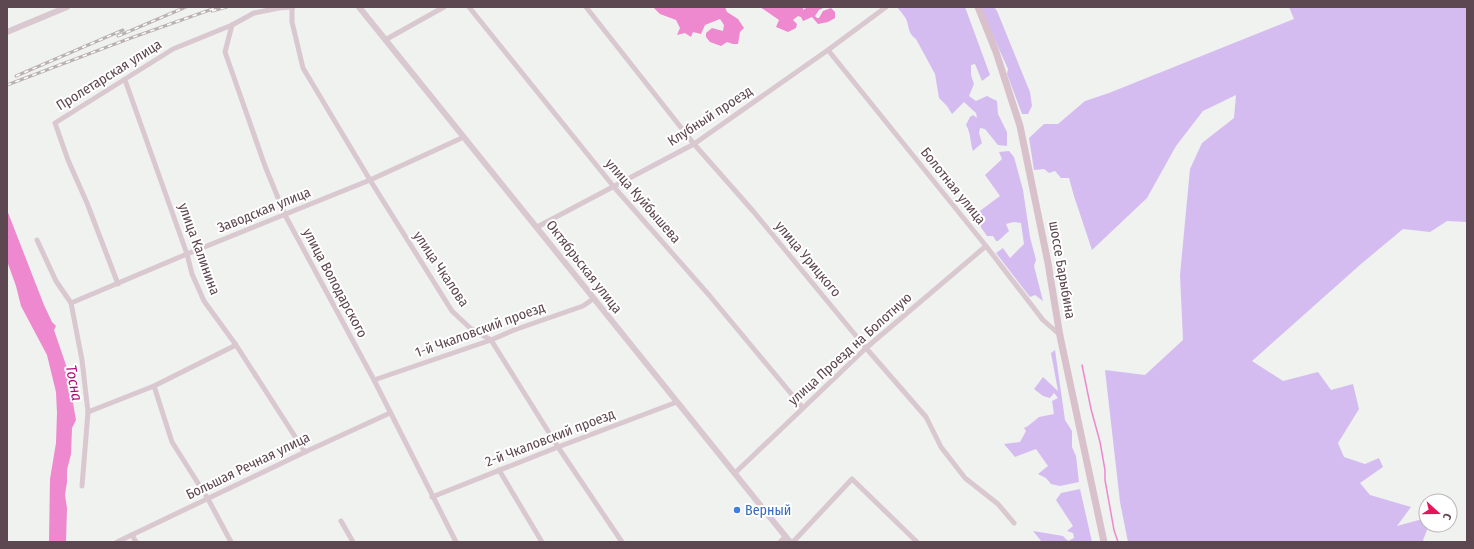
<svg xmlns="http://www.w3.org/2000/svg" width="1474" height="549" viewBox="0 0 1474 549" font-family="'Fira Sans Condensed',sans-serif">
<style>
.green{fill:#d5bcf0}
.water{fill:#ee88cf}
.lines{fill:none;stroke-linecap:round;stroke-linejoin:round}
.stream{stroke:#ee88cf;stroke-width:1.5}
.minor{stroke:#d9c8d0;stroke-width:5}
.tertiary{stroke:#d9c8d0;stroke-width:6}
.secondary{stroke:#d8c1ca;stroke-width:7}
.rail-casing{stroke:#bab1b3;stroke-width:3}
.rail{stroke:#fff;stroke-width:1.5;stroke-dasharray:4.5;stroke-linecap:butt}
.shop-dot{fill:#3f7fe0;stroke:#fff;stroke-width:1.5}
.labels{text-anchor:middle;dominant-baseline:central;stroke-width:4;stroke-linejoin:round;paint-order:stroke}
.street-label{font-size:14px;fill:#5d4750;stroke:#fff}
.shop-label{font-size:14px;fill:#366cbe;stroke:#fff;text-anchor:start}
.water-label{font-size:15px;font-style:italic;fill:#ae097c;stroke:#fff}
</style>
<rect width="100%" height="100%" fill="#eff2ef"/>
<g class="green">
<path d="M897,7H965L990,75L982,81L975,64L971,65V75L974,84L969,96L976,101L987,96L997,101L998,114L1007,132V146L998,145L985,129L980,128L979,133L982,143L973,151C970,142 971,133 966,125L970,117L973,115L977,118L976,113L964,102L952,114L947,106L939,98L935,74L916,39C909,34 909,29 907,21C905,16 900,11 897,7Z"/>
<polygon points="980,7 994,7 997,11 1030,92 1032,106 1028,114 1022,114 1007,74 1008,69"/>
<polygon points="1289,7 1467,7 1467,222 1447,221 1430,232 1403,229 1361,264 1252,361 1283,381 1318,372 1331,390 1353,384 1359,409 1338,443 1344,457 1365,464 1379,458 1383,467 1360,483 1370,495 1411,507 1397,526 1426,518 1426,525 1429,525 1423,540 1425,542 1128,542 1120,502 1105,370 1145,375 1183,340 1180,275 1190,169 1202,143 1234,118 1236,95 1203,111 1176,146 1147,198 1092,250 1074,196 1069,178 1061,178 1055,171 1049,173 1044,169 1034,170 1029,138 1044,124 1058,124 1085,101 1109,93 1294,19"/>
<polygon points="1009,151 1014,157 1023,190 1030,237 1036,260 1034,266 1043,301 1035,295 1030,297 996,253 1003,248 1010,258 1024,244 1021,223 1014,222 1006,224 1009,231 998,241 996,241 993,236 987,236 973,216 1000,196 985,175 1002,159 999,152"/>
<polygon points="1055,350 1065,420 1072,431 1072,447 1076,456 1079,482 1060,486 1051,484 1046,478 1038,474 1048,466 1036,449 1015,457 1004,444 1020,442 1026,431 1024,428 1028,426 1039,417 1054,414 1052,401 1058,398 1054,393 1050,398 1043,396 1034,389 1043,377 1058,391 1051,353"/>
<polygon points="1080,489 1092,542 1042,542 1033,531 1063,536 1068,541 1074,538 1073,533 1067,531 1073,526 1056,500 1061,493"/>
</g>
<g class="water">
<polygon points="653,7 725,7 727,12 738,19 744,28 740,32 738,44 733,44 727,42 721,46 710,42 706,37 706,33 712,28 723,31 724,25 720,19 705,25 701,34 693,32 691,37 685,33 677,35 680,28 676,20 660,14"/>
<polygon points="760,7 803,7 803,10 808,7 825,7 819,10 815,16 817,18 819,18 823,11 831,8 835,12 835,18 828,22 818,24 812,17 803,21 801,17 798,16 793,20 797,24 796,28 788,32 776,27 779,20"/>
<polygon points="7,210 44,305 52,322 56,326 54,330 67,368 76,420 72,428 71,454 67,470 67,482 65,495 67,508 66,542 49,542 50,479 56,443 57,413 56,392 47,355 21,306 16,286 7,261"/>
</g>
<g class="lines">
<polyline class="stream" points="1082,365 1091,409 1100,442 1105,470 1105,480 1114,530 1118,542"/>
<g class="minor">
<polyline points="292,7 292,22 303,68 370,180 452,311 470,328 491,340 558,447 622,542"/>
<polyline points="469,7 614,187 709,295 803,408"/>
<polyline points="586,7 694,144 753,211 866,348 926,417 941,447 965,478 998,504 1014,523"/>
<polyline points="232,25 225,52 265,166 285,215 374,380 456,542"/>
<polyline points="385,40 444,7"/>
<polyline points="828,50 986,246 1043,320 1060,335"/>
<polyline points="125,80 187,254 192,274 204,301 236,345 305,452"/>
<polyline points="537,227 694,144 828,50 886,7"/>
<polyline points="37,240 56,281 71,303 82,360 88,412 82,486"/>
<polyline points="118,284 87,203 68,160 55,123 173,49 232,25 254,13 279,8 293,7"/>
<polyline points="71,303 187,254 370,180 464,137"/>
<polyline points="374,380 491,340 514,330 583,306 593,299"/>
<polyline points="154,386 172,442 208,499 231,542"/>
<polyline points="88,412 154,386 236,345"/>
<polyline points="499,470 542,542"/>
<polyline points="735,473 866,348 986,246"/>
<polyline points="432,497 558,447 677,402"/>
<polyline points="341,521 353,542"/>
<polyline points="132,535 136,542"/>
<polyline points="117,542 305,452 390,413"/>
<polyline points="780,542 785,537"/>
<polyline points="793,542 852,479 917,542"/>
</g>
<g class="tertiary">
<polyline points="359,7 790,542"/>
<polyline points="7,32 67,7"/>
</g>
<polyline class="secondary" points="978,7 996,52 1020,126 1048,263 1060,336 1104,542"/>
<defs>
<g id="rail">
<polyline points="212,11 227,7"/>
<polyline points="118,36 186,7"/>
<polyline points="16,76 123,30"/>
<polyline points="7,85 128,39 218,7"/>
</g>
</defs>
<use href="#rail" class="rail-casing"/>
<use href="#rail" class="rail"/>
</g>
<circle class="shop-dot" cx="737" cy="510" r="4"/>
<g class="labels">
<g class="street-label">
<text transform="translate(109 75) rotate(-32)">Пролетарская улица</text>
<text transform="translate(710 116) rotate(-33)">Клубный проезд</text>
<text transform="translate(953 186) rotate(51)">Болотная улица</text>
<text transform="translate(643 201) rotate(49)">улица Куйбышева</text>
<text transform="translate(264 210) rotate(-22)">Заводская улица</text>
<text transform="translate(199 249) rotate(70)">улица Калинина</text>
<text transform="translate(808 259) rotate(50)">улица Урицкого</text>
<text transform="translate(584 267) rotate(52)">Октябрьская улица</text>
<text transform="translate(441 269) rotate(56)">улица Чкалова</text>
<text transform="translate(1062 270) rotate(80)">шоссе Барыбина</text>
<text transform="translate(335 283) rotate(62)">улица Володарского</text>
<text transform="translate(480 330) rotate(-20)">1-й Чкаловский проезд</text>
<text transform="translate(850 349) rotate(-42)">улица Проезд на Болотную</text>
<text transform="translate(550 438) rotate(-21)">2-й Чкаловский проезд</text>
<text transform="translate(248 466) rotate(-26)">Большая Речная улица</text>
</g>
<g class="shop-label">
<text x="745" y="510">Верный</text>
</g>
<g class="water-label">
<text transform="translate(74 383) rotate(79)">Тосна</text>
</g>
</g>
<rect width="1474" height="549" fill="none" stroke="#5d4750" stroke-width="16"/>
<g transform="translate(1438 513) rotate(111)"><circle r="19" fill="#ffffff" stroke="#beb5b9"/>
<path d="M0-3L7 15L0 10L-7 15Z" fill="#e6145c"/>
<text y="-6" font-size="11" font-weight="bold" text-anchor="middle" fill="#5d4750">С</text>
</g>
</svg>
